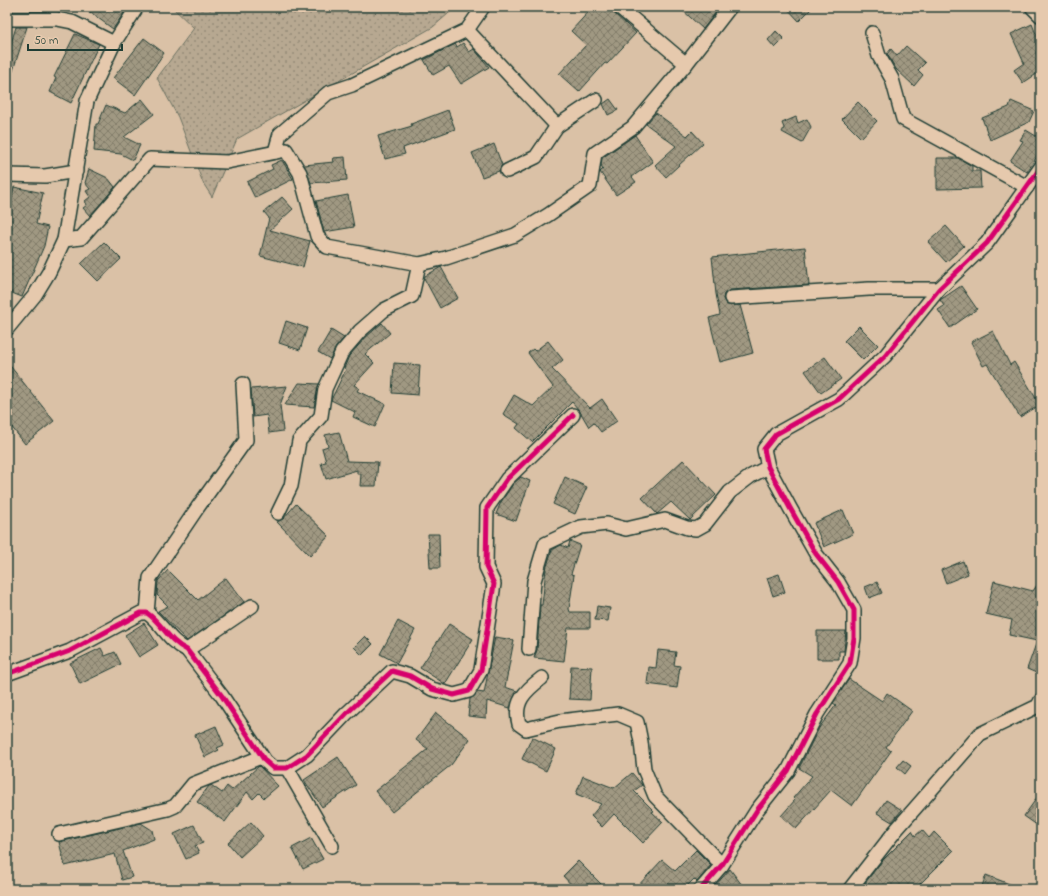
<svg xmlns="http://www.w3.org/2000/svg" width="1048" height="896" viewBox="0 0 1048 896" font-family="'Indie Flower',sans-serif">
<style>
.grass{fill:url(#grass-dots);stroke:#6b7262}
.building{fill:url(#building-cross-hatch);stroke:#1f3d34}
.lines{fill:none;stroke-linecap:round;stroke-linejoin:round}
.minor-casing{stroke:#1f3d34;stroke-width:16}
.minor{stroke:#e6c9ad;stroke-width:13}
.cycleway-casing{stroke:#e6c9ad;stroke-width:8}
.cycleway{stroke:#d6006c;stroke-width:5}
</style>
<defs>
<pattern id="grass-dots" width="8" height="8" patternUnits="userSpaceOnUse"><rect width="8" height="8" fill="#b7a891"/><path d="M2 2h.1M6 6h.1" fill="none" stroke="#948a77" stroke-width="1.8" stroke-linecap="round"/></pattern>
<pattern id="building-cross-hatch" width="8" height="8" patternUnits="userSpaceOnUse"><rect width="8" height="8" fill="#a09882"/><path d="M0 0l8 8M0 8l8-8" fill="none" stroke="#827d6b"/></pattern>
</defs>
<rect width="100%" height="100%" fill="#dac1a6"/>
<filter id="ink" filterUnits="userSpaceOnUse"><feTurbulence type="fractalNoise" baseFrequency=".025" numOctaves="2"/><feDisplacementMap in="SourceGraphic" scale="8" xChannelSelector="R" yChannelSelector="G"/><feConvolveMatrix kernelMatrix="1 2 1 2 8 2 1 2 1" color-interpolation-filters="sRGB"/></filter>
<g filter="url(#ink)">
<polygon class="grass" points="172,7 456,7 433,27 237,139 212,197 203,183 178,117 157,78 194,28"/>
<g class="building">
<polygon points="83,7 128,7 113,29"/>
<polygon points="593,7 607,7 636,33 607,64 605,63 579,92 559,74 586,45 571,31"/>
<polygon points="679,7 720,7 703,29"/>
<polygon points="786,7 813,7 799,21"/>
<polygon points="1032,24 1036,34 1041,31 1041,51 1036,53 1041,62 1041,71 1023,83 1014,70 1024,63 1011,34"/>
<polygon points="16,27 27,27 9,83 7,83 7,56"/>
<polygon points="776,31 784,39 775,48 768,40"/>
<polygon points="75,34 99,44 71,103 50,92 56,78 54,77"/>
<polygon points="144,38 164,53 135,95 113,78"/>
<polygon points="463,43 469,52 474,49 489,67 461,84 449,66 433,75 424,60 455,44 457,47"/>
<polygon points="906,46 925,63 918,70 923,75 914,86 896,69 887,54 891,49 897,56"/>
<polygon points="142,99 154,114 124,137 140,145 133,160 121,154 94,151 96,124 98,124 106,105 125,113"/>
<polygon points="610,99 618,110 608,115 603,104"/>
<polygon points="1011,101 1034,111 1029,122 990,140 982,118 1009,107"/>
<polygon points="858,102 877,121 861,138 842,119"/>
<polygon points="448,110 455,129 403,148 405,154 385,159 378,136 412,126 411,124"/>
<polygon points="656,113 687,136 692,131 703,143 666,177 655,165 676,146 646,124"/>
<polygon points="796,117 798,123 807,119 811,127 802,143 782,132 784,128 782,123"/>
<polygon points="1026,130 1041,139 1041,150 1027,172 1010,161 1023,141 1020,140"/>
<polygon points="635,135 653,162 632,177 636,182 616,195 600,172 603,169 601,165 602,158"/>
<polygon points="494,144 502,165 499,171 482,177 472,153"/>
<polygon points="345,157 347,180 311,183 304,165 334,162 333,158"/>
<polygon points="937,158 958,158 972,166 972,171 980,171 981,188 937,189"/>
<polygon points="282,160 293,179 255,198 247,182 273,169 271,165"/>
<polygon points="89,169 108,178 115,187 90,216 83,208 87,205 85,201 90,197 86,191 90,189 85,183"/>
<polygon points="14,187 43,193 36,224 48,227 44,246 22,297 7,291 7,204 10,205"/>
<polygon points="348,195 354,227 324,232 316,201"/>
<polygon points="282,197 293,209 270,230 310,241 303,267 260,256 269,218 264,212"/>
<polygon points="946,226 964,246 946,262 928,242"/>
<polygon points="104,242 121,259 98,281 81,264"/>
<polygon points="805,247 809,285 730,290 724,294 723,299 727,305 740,305 753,353 720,362 709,318 720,315 716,294 712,257"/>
<polygon points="441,267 458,298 440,308 424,278 425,276"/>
<polygon points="961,286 977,309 950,328 938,310 944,306 940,300"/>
<polygon points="286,321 307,328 300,350 279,343"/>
<polygon points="382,323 390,333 365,354 374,363 354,385 359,388 357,391 385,404 375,427 353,417 355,412 331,400 346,369 344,368 349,356 366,337"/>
<polygon points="859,326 878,345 863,360 844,341"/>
<polygon points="331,330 344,338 336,347 330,359 318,352"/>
<polygon points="993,331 1010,365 1014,362 1040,405 1020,417 987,364 983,366 971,342"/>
<polygon points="548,341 563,360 552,369 590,408 602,399 617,421 601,432 594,423 589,427 579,410 572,402 532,442 516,428 519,424 503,414 514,395 533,406 553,387 528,353 533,349 535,351"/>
<polygon points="825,357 841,379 821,393 805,371"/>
<polygon points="7,362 54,421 25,444 7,421"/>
<polygon points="394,363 420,365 418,395 392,393"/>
<polygon points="299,383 319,384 314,407 285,405"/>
<polygon points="287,386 280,405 283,431 269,433 267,415 253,417 251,389"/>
<polygon points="339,432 347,461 378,462 376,486 360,486 361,474 357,474 357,470 326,479 321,463 326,462 322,448 328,446 325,435"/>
<polygon points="683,460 716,495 690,520 671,502 657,514 642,498"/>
<polygon points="521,477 530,481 516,521 496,514 501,502 513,484"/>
<polygon points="565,477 587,487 575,514 553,504"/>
<polygon points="296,504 329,536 310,556 277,522 283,519"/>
<polygon points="843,510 853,534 824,547 814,523"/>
<polygon points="428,534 439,534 440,568 430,568"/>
<polygon points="570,541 580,545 571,574 574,575 569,609 570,612 590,612 590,628 568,628 564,661 534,658 537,650 540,605 542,605 546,569 552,550 561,545 568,548"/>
<polygon points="963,561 968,574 946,583 941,570"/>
<polygon points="168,570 198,600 226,578 244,602 187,641 158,611 168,606 157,595 158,581"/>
<polygon points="779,574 785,592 773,596 767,578"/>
<polygon points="1041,579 1041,675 1027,669 1037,641 1009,635 1012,620 986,614 994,581 1033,591"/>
<polygon points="877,582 882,593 869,598 865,587"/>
<polygon points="597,606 610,608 608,621 595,620"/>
<polygon points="398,621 415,630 397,663 380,654"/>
<polygon points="144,623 158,645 139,657 125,635"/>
<polygon points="449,624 473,639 445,684 420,668"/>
<polygon points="817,631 846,631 844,651 839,651 839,659 817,659"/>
<polygon points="365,636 373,644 362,655 354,647"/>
<polygon points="495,637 514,640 505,687 517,691 510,708 487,701 486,718 468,716 470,699 477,692 484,693"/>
<polygon points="101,648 105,656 115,652 121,664 80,684 70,663"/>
<polygon points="658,650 676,652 674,665 680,666 677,688 647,684 649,667 656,668"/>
<polygon points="571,666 592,667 590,700 569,699"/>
<polygon points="849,679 882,701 887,693 912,711 886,747 891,751 852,806 831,790 796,829 781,816 795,800 793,798 812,776 799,768 819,728 836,705 833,703"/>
<polygon points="436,713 470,739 451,765 392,812 375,791 428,749 416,740"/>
<polygon points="216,726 224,745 217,748 219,750 205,757 195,735"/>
<polygon points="532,737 556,749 546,771 522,759"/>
<polygon points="338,757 356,785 322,807 304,780"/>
<polygon points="903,760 911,766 905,774 897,767"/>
<polygon points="259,766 278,786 264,798 259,793 253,799 247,792 225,822 197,802 209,786 211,785 222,793 227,786 232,790"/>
<polygon points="632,773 642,785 634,791 654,811 652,812 663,822 643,843 614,814 602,827 591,816 601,804 576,794 583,776 614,788"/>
<polygon points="1041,792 1041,828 1024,816"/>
<polygon points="886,800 902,810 892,822 877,813"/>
<polygon points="251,822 263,836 240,857 228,843"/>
<polygon points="141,823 152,830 154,839 123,851 132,877 122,880 115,854 65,866 59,842"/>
<polygon points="194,825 203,843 195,846 199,853 186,859 174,834"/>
<polygon points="922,830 929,838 934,832 953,851 915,889 870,889 865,883 882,861 912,831 915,836"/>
<polygon points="311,838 323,859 303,869 292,848"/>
<polygon points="696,850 711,865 697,882 694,879 684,889 635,889 662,860 675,871"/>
<polygon points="578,861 606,889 575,889 563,876"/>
<polygon points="730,869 745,889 714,889 713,888"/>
<polygon points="986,875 1020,888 1020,889 981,889"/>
</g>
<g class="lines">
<defs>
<g id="minor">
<polyline points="619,7 686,64"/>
<polyline points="1032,7 1041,16"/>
<polyline points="7,19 57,19 72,22 114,43"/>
<polyline points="467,30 557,126"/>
<polyline points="872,33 879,56 892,79 903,119 1027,187"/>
<polyline points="275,152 280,134 328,93 352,85 467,30 483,7"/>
<polyline points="507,171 536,157 557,126 596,100"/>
<polyline points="7,175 45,176 76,171"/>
<polyline points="64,240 81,238 150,159 227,162 286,150 300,173 317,236 327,247 419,264 446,258 515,235 548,215 590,186 595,153 633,127 686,64 730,7"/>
<polyline points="731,298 869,289 939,289"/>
<polyline points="7,329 35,295 49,272 64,240 87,101 114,43 137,7"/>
<polyline points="278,513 291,486 299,441 321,416 325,389 342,352 360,331 384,310 412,296 419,264"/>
<polyline points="147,613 150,578 198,507 246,440 243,384"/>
<polyline points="529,649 534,581 545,544 581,527 607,524 626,529 665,520 687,528 696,529 705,524 730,492 751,476 768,467"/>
<polyline points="187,650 252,606"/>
<path d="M7,674L70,651L141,613H147C163,624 168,641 187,650L222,696L265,761L273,768H287L307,755L346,714L392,671L410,676L432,689L454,695L469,691L481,670L494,584L486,567L487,508L507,479L573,415"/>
<path d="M542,678C525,691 513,702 519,724L526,729L560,721L618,714L637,722L641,742L644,769L655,796L722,865"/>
<polyline points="287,768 332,846"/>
<polyline points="59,834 168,809 175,806 193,784 261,757"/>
<polyline points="701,889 722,865 757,810 788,771 817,714 850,663 854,638 854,610 838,582 816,554 790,508 768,467 764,449 776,434 839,399 885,356 939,289 987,243 1041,167"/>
<polyline points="850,889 896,830 980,734 1038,706 1041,700"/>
</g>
</defs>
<use href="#minor" class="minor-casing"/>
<use href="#minor" class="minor"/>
<defs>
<g id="cycleway">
<path d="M7,674L70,651L141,613H147C163,624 168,641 187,650L222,696L265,761L273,768H287L307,755L346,714L392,671L410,676L432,689L454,695L469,691L481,670L494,584L486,567L487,508L507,479L573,415"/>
<polyline points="701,889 722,865 757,810 788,771 817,714 850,663 854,638 854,610 838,582 816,554 790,508 768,467 764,449 776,434 839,399 885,356 939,289 987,243 1041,167"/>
</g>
</defs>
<use href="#cycleway" class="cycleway-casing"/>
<use href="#cycleway" class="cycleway"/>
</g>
</g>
<rect width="1048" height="896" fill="none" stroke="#e6c9ad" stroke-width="24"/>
<rect x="12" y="12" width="1024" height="872" fill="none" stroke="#1f3d34" stroke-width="1.5" filter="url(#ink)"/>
<path d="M28 44v6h94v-6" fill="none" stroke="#1f3d34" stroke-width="2"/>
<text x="34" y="44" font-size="12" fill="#1f3d34" stroke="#e6c9ad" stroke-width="3" paint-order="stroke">50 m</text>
</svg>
